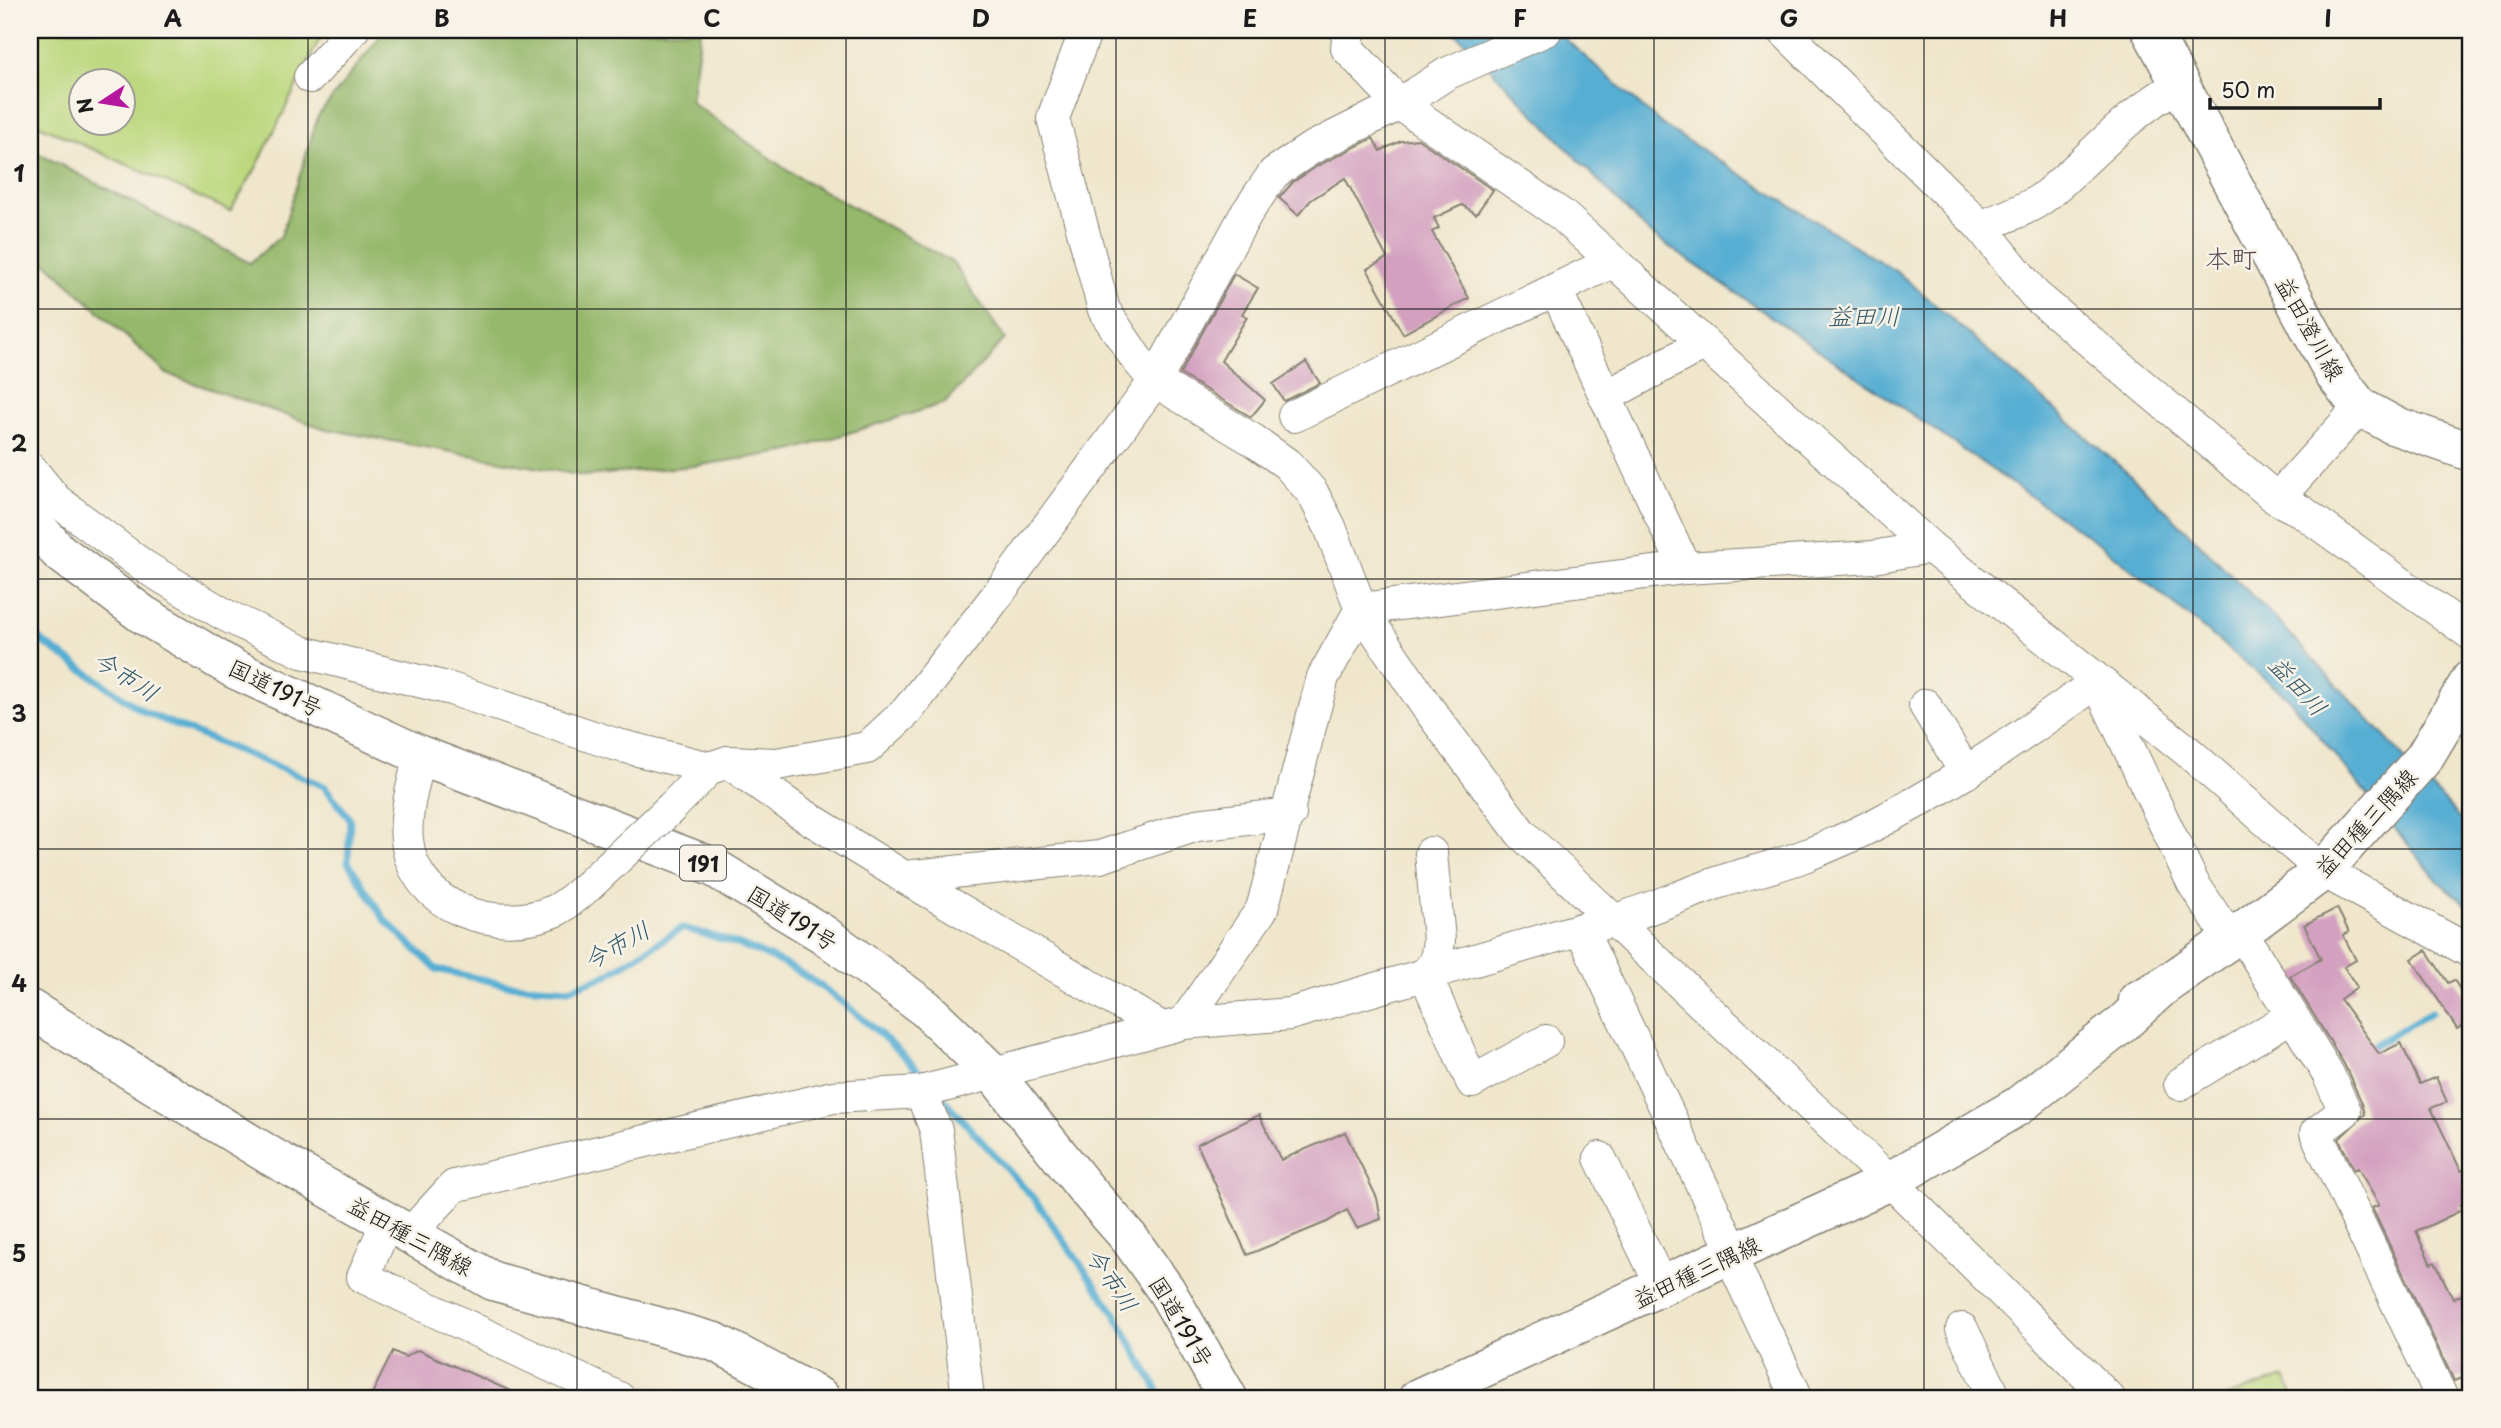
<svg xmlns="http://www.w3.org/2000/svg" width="2501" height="1428" viewBox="0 0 2501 1428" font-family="'Playpen Sans','Klee One',sans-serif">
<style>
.green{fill:#bcd77d;stroke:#6c7a4c;stroke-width:2;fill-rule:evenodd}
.forest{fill:#95b86c;stroke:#586a44;stroke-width:2}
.water{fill:#56aed3;stroke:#396578;stroke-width:2}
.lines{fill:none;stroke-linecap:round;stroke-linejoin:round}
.stream{stroke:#56aed3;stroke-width:7}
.building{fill:#d3a0bf}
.minor-casing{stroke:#868174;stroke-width:34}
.major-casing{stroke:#868174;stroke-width:41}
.highway-casing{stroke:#868174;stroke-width:41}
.minor{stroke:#fff;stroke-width:32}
.major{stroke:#fff;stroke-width:38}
.highway{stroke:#fff;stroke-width:38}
.minor-bridge-casing{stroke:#868174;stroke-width:34;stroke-linecap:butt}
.minor-bridge{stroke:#fff;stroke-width:32}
.grid{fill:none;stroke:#1c1c1c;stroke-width:2;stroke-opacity:0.55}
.labels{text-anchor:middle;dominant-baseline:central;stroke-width:5;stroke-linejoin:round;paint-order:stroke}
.shield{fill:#f7f3e8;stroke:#5e5c59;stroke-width:2}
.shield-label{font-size:21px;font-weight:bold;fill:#1c1c1c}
.street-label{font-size:23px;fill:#1c1c1c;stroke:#f7f3e8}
.water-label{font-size:24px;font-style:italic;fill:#335665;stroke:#f7f3e8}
.quarter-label{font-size:26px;fill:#5c4a55;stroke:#f7f3e8}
.neatline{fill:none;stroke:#1c1c1c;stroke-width:2.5}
.grid-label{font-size:23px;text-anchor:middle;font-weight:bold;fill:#1c1c1c}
</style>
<rect width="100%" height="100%" fill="#f7f3e8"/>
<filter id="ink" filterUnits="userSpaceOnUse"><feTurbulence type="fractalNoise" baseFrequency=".0143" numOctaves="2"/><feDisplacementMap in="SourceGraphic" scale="14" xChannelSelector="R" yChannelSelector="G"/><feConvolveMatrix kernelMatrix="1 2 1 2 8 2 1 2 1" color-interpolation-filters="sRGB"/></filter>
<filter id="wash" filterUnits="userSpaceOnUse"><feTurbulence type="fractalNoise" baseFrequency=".00686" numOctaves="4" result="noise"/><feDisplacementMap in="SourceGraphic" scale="28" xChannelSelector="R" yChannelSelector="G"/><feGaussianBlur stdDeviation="1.57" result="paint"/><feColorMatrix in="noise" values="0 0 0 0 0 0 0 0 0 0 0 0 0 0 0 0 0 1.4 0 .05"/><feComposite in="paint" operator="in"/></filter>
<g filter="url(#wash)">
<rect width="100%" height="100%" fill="#efe6cb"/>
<g class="green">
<path d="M30,30H324L255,170L230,211L30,121ZM80,80H122V122H80Z"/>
<polygon points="2285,1377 2295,1398 2221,1398"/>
</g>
<polygon class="forest" points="385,30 701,30 691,102 791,173 952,262 1005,339 945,403 791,451 694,466 584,476 326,429 167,374 30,248 30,149 250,263 281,236 318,116"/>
<polygon class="water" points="1453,30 1555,30 1664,126 1900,274 2131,476 2277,620 2471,830 2471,909 2438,881 2287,697 2104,547 1648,232"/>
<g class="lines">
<g class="stream">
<path d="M30,633L144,712L324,786L350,819L348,862L385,920L436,969L507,985L569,989L607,975L682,928C723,938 774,955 810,979C847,1003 898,1048 927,1080"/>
<polyline points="2366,1050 2431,1012"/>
<polyline points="940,1095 1036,1201 1114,1312 1162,1398"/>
</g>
</g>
<g id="blocks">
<g class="building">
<polygon points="1373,138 1380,151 1401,141 1418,139 1493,190 1476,214 1462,205 1434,218 1439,228 1432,232 1469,298 1403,334 1367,269 1387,258 1345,178 1311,200 1298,215 1279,198 1293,182 1319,165"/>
<polygon points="1234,274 1258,288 1242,314 1247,317 1221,361 1265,400 1251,417 1180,374"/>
<polygon points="1306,362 1320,383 1284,401 1273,384"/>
<polygon points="2337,908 2349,932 2343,935 2356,960 2344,967 2357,987 2340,999 2379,1054 2401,1043 2420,1084 2436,1077 2447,1102 2431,1108 2461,1171 2471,1166 2471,1200 2460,1205 2462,1210 2416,1232 2431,1264 2435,1262 2453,1299 2471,1291 2471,1374 2454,1381 2372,1208 2379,1205 2358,1168 2354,1170 2339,1139 2365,1114 2362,1103 2344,1064 2290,976 2321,959 2304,925"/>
<polygon points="2426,950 2448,983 2454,980 2471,1007 2471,1020 2457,1029 2412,959"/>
<polygon points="1259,1115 1281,1160 1345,1132 1377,1198 1381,1219 1357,1228 1347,1210 1327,1222 1247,1255 1197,1144"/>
<polygon points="418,1350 526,1398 370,1398 393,1351 405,1357"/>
</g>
</g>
</g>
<g filter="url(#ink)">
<use href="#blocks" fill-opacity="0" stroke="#868174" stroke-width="2"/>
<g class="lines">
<defs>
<g id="minor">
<polyline points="1086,30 1053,118 1104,310 1136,358 1155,381 1253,440 1287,464 1312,492 1330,527 1361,609 1427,707 1521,833 1890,1181 2109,1398"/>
<polyline points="1349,30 1347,48 1400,104 1562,215 1930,547 2186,750 2323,871 2471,952"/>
<polyline points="1783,30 1981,227 2035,295 2277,499 2301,511 2471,634"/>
<polyline points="310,77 353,30"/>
<path d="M1981,227C2001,218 2027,210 2044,197C2092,157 2123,117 2180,84"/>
<polyline points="1556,290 1685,568"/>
<polyline points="1605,397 1703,344"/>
<polyline points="1294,416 1612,262"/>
<polyline points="30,468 56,500 142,565 225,615 302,652 451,689 614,744 710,768"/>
<polyline points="2277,499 2360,407"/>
<polyline points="1361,609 1685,568 1873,557 1930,547"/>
<polyline points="2103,687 2105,698 2193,883 2222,927 2241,932 2328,1074 2345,1111 2316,1133 2442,1398"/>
<polyline points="1925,705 1966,773"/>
<path d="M420,755C414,782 404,812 407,840C414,909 496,935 554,911C566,906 578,894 588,886"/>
<polyline points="728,762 799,812 904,877 1100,857 1197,825 1290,814"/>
<polyline points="672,807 710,768 728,762 777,764 867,748 907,711 995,598 1155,381 1246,214 1274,173 1310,149 1400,104 1446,74 1546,30"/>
<polyline points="1431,853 1439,940 1436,961 1425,974 1472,1082 1546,1041"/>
<polyline points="904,877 1162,1028"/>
<polyline points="1581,929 1734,1253 1734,1264 1797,1398"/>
<polyline points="1184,1023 1262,909 1323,677 1361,609"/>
<polyline points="2180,1084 2292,1016"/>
<polyline points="921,1092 936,1130 968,1398"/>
<polyline points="1600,1158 1662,1287"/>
<polyline points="387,1222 363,1277 619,1398"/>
<path d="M409,1235L454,1186L833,1097L921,1092L1184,1023L1290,1014L1581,929C1628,919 1671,899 1717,883C1746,873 1776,867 1804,856C1911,815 2004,749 2097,682"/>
<polyline points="1962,1329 1995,1398"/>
</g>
<g id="major">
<polyline points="2151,30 2334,374 2360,407 2393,425 2471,452"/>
<polyline points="2138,1000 2161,988 2241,932 2323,871 2424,758 2471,679"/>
<polyline points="30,1009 274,1158 493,1281 715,1342 821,1398"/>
<polyline points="1418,1398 1890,1181 2018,1106 2122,1024 2161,988"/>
</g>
<polyline id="highway" points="30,520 59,552 142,614 234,669 420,755 713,867 823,934 925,1008 995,1075 1086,1189 1129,1238 1166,1290 1228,1398"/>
</defs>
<use href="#minor" class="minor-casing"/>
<use href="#major" class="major-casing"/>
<use href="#highway" class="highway-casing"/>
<use href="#minor" class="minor"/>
<use href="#major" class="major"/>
<use href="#highway" class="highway"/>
<defs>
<polyline id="minor-bridge" points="588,886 672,807"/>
</defs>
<use href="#minor-bridge" class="minor-bridge-casing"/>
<use href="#minor-bridge" class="minor-bridge"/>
</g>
</g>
<path class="grid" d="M308,30V1398M577,30V1398M846,30V1398M1116,30V1398M1385,30V1398M1654,30V1398M1924,30V1398M2193,30V1398M30,309H2471M30,579H2471M30,849H2471M30,1119H2471"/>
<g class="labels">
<rect class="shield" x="680" y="845.5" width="46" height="35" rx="5"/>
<g class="shield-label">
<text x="703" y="863">191</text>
</g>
<g class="street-label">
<text transform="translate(2311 328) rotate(61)">益田澄川線</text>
<text transform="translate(276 687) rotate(26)">国道191号</text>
<text transform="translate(2365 822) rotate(-47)">益田種三隅線</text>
<text transform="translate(793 917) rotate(32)">国道191号</text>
<text transform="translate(411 1235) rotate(29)">益田種三隅線</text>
<text transform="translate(1696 1271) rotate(-25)">益田種三隅線</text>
<text transform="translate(1182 1321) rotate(59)">国道191号</text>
</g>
<g class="water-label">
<text x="1864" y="315">益田川</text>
<text transform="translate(127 675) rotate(33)">今市川</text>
<text transform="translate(2299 685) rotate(47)">益田川</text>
<text transform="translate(616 944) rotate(-29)">今市川</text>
<text transform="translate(1113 1279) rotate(56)">今市川</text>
</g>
<g class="quarter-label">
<text x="2231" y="257">本町</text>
</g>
</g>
<rect width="2501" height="1428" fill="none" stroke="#f7f3e8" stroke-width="77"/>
<g transform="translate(102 102) rotate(258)"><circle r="33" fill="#f7f3e8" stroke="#9f9d96" stroke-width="2"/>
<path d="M0-5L12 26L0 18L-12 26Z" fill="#b5179e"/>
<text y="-10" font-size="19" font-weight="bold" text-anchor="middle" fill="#1c1c1c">N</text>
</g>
<path d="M2210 98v10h170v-10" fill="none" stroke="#1c1c1c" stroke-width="3.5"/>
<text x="2221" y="98" font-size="21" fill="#1c1c1c" stroke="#f7f3e8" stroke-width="5" paint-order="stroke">50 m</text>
<rect x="38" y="38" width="2424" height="1352" class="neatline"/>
<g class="grid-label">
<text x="173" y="27">A</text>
<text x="442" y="27">B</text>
<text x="712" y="27">C</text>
<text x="981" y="27">D</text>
<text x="1250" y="27">E</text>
<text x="1520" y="27">F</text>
<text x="1789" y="27">G</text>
<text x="2058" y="27">H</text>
<text x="2328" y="27">I</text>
<text x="19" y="182">1</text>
<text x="19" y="452">2</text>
<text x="19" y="722">3</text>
<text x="19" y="992">4</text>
<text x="19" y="1262">5</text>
</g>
</svg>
